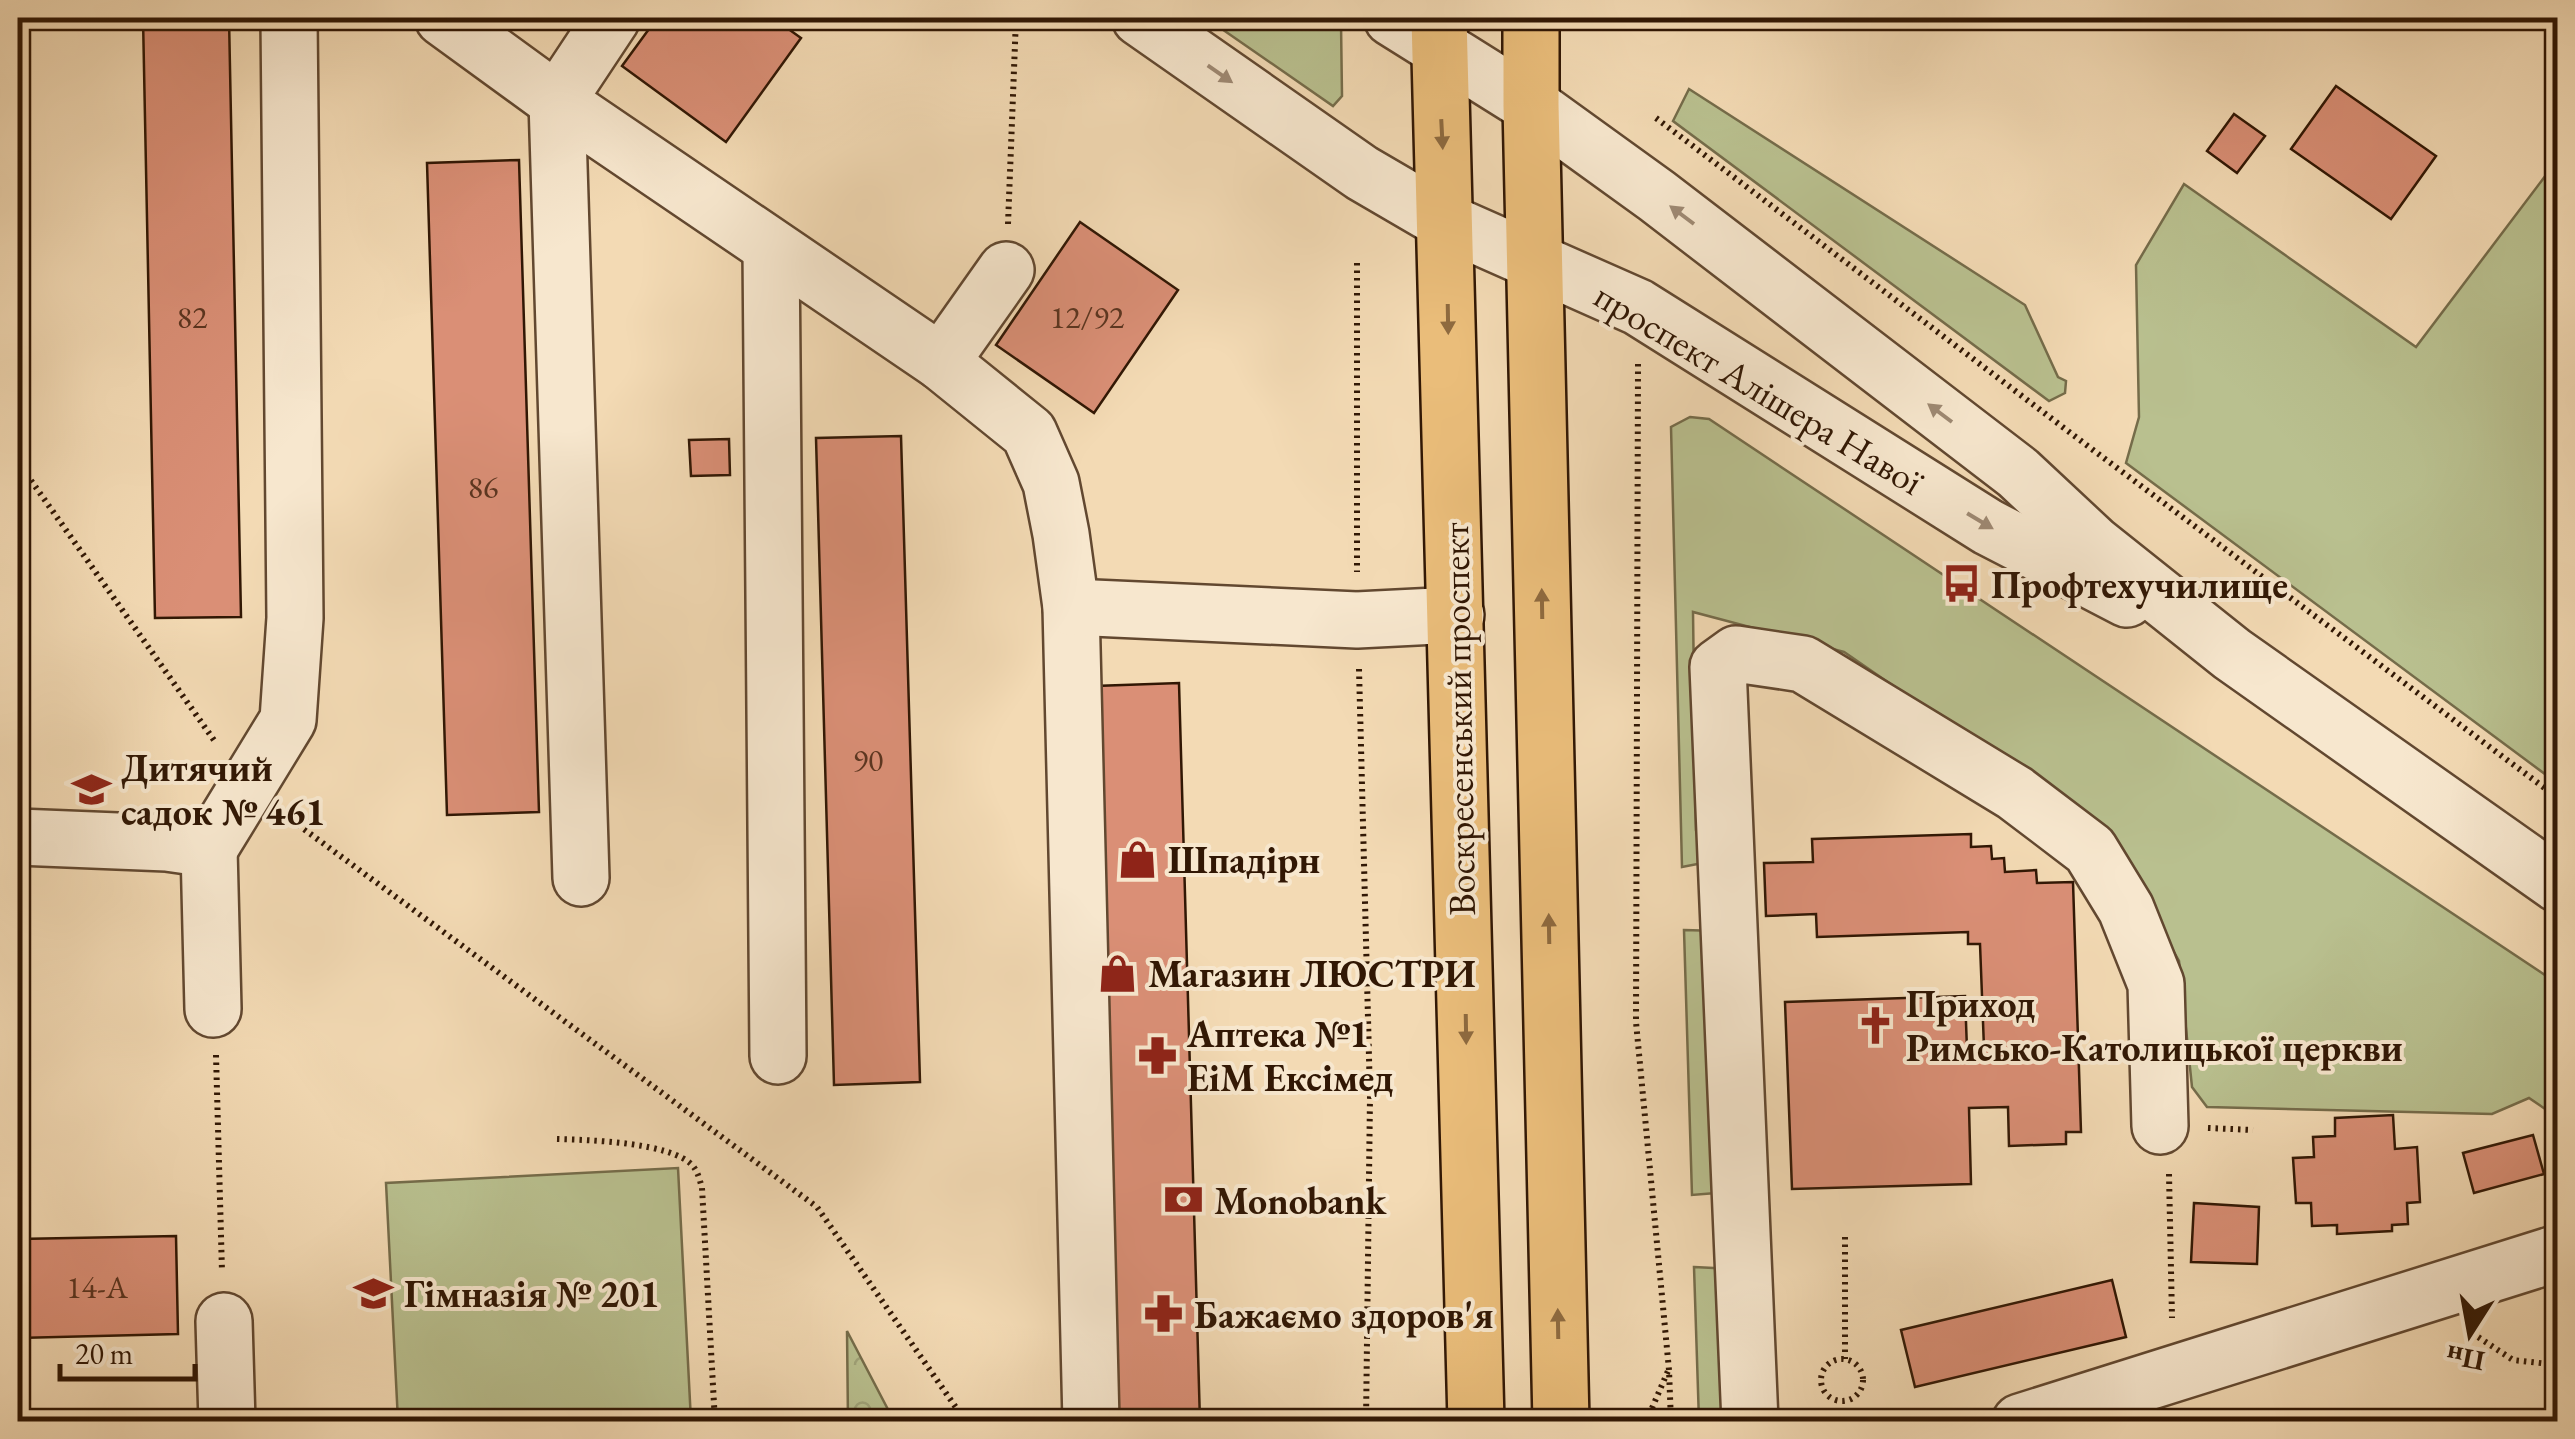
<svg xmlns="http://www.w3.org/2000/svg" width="2575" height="1439" viewBox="0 0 2575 1439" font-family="'EB Garamond',serif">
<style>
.green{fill:#b9c08f;stroke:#756c4a;stroke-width:2.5}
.park{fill:url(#park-crowns);stroke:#756c4a;stroke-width:2.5}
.building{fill:#da8f76;stroke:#311704;stroke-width:2.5}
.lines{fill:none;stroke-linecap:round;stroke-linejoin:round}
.minor-casing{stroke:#624830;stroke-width:60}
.major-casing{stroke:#311704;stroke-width:60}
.path{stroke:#311704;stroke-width:6;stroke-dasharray:2.5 5;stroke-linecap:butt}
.minor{stroke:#f7e7ce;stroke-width:55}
.major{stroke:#eabd7a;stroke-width:55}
.oneway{fill:#9e8973}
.oneway2{fill:#8e6a3f}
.labels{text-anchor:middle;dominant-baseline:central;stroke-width:8;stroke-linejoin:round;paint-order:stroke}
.number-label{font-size:32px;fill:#5b3520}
.street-label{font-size:38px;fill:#311704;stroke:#f7e7ce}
.poi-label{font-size:38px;font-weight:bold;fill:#311704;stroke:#f7e7ce;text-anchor:start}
</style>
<defs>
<pattern id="park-crowns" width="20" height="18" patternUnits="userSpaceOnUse" patternTransform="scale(2.5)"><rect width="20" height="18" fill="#b9c08f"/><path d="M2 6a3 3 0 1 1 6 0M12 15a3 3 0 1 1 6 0" fill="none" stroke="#a0a47a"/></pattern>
</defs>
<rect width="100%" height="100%" fill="#f3dab4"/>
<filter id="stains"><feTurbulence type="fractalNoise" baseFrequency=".002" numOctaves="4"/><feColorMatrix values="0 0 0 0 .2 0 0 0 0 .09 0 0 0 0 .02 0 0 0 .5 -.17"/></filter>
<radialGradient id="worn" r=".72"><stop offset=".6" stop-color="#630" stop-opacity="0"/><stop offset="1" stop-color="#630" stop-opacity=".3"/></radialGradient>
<g class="green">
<polygon points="1206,18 1334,18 1341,23 1342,96 1333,106"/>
<polygon points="1689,89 2025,305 2058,377 2066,381 2065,393 2049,401 1673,121"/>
<polygon points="2546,175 2558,184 2557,783 2126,463 2139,417 2136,265 2184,184 2416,347"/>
<polygon points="1690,417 1709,419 2557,983 2557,1117 2529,1098 2492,1114 2207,1107 2192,1087 2179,961 2115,850 2070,808 1844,652 1693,612 1696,830 1710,836 1713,861 1682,867 1671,427"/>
<polygon points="1684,930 1718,931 1728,1192 1692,1195"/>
<polygon points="678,1168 691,1421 398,1421 386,1183"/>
<polygon points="1694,1267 1733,1269 1739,1421 1699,1421"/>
</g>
<polygon class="park" points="847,1331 894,1421 848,1421"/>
<g class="building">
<polygon points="143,18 229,18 241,617 155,618"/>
<polygon points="657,18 773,18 801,38 726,142 622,66"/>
<polygon points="2336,86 2436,156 2391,219 2291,149"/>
<polygon points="2234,114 2265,136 2237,173 2207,151"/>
<polygon points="519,160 539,812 447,815 427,163"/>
<polygon points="1080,222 1178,290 1094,413 996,345"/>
<polygon points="901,436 920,1082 834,1085 816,438"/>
<polygon points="729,439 730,475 691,476 689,440"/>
<polygon points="1179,683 1200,1422 1116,1422 1095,686"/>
<polygon points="1971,834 1971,847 1991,846 1992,859 2004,858 2005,872 2036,870 2037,883 2073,882 2081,1132 2066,1132 2066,1144 2009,1146 2008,1107 1969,1108 1971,1184 1792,1189 1785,1002 1965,996 1967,1049 1984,1048 1980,944 1968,944 1968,932 1817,937 1816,914 1766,916 1764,863 1813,862 1812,839"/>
<polygon points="2393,1115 2395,1149 2417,1147 2420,1202 2407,1203 2408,1224 2392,1225 2392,1231 2337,1234 2337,1225 2312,1226 2311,1203 2296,1203 2293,1158 2314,1157 2313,1137 2335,1136 2335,1118"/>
<polygon points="2533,1135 2544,1174 2474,1193 2463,1153"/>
<polygon points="2194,1203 2259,1207 2257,1264 2191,1262"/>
<polygon points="176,1236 178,1334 18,1338 18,1239"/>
<polygon points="2112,1280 2126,1337 1915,1387 1901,1330"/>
</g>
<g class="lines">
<defs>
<g id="minor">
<polyline points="443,18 557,101 941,362 1029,433 1051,483 1061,534 1071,607 1091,1422"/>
<polyline points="1140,18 1362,173 1446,222 1638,307 1988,527 2127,599"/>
<polyline points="1392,18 1531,105 1657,196 2018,473 2094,544 2232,654 2558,884"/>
<polyline points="771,248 778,1056"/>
<polyline points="941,362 1006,270"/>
<polyline points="1071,607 1357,620 1456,615"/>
<polyline points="18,837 167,843 209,849 288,720 295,618 289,18"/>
<polyline points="209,849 213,1009"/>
<polyline points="581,878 557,101 612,18"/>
<polyline points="224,1321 227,1422"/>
<polyline points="1750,1422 1718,667 1736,654 1803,664 2015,793 2090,850 2126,909 2156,984 2160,1126"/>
<polyline points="2020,1422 2558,1253"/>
</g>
<g id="major">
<polyline points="1439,18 1476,1422"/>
<polyline points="1531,18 1531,105 1561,1422"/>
</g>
</defs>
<use href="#minor" class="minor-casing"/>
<use href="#major" class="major-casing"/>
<g class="path">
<polyline points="1656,118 2093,450 2558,798"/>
<polyline points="1008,224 1016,18"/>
<polyline points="1357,263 1357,572"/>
<polyline points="1638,364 1636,1022 1669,1370 1671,1422"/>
<polyline points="18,462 216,743"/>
<polyline points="1359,669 1370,1096 1366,1422"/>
<polyline points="286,816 817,1207 966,1422"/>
<polyline points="216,1055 222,1272"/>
<polyline points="2208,1128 2253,1130"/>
<path d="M557,1139C588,1140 672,1142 693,1166C698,1172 700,1181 702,1188L715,1422"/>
<polyline points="2169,1174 2172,1318"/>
<polyline points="1845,1237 1845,1359"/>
<polyline points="2472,1333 2513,1360 2558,1365"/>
<circle cx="1842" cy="1380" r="21"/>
<polyline points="1646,1422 1668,1371"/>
</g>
<use href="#minor" class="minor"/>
<use href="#major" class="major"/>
</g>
<defs><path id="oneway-solid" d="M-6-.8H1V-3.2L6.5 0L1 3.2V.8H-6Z" transform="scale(2.5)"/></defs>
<g class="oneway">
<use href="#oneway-solid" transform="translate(1220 74) rotate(35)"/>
<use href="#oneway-solid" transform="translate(1682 215) rotate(-143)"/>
<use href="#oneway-solid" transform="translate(1940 413) rotate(-143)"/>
<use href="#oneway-solid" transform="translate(1980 521) rotate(31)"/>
</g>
<g class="oneway2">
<use href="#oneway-solid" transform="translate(1442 134) rotate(87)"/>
<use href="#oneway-solid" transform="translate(1448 319) rotate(89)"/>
<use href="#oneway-solid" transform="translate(1542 604) rotate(-91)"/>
<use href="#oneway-solid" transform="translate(1549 929) rotate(-91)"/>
<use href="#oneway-solid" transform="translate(1466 1029) rotate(89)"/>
<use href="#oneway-solid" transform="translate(1558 1324) rotate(-91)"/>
</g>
<defs>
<symbol id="bus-bare" viewBox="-9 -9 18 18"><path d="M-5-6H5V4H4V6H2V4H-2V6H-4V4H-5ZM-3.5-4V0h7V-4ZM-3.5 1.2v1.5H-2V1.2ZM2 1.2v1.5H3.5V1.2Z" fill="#8f2418" stroke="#f7e7ce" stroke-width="2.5" paint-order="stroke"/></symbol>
<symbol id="school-bare" viewBox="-9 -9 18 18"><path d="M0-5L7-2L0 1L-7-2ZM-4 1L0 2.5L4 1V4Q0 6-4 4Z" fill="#8f2418" stroke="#f7e7ce" stroke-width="2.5" paint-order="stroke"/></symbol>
<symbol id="shop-bare" viewBox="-9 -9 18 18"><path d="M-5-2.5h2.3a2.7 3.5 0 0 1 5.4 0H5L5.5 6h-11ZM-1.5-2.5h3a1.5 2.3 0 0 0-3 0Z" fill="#8f2418" stroke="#f7e7ce" stroke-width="2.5" paint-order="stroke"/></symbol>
<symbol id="church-bare" viewBox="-9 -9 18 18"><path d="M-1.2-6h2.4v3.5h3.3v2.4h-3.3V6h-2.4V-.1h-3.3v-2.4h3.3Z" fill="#8f2418" stroke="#f7e7ce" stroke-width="2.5" paint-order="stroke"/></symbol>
<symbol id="pharmacy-bare" viewBox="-9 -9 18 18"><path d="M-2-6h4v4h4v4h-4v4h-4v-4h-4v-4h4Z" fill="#8f2418" stroke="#f7e7ce" stroke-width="2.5" paint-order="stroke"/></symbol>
<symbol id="bank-bare" viewBox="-9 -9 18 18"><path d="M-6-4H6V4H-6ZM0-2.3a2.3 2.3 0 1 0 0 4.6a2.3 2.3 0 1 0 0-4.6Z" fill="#8f2418" stroke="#f7e7ce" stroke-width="2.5" paint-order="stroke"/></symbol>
</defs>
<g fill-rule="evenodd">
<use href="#bus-bare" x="1934" y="556" width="55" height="55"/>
<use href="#school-bare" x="64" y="762" width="55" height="55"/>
<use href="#shop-bare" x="1110" y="832" width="55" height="55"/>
<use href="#shop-bare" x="1090" y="946" width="55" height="55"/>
<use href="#church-bare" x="1848" y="998" width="55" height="55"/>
<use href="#pharmacy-bare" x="1130" y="1028" width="55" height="55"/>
<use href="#bank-bare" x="1156" y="1172" width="55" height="55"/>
<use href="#school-bare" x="346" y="1266" width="55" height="55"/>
<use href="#pharmacy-bare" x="1136" y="1286" width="55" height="55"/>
</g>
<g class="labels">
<g class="number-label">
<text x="192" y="317">82</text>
<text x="1087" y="317">12/92</text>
<text x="483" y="487">86</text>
<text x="868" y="760">90</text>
<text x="97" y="1287">14-А</text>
</g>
<g class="street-label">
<text transform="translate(1759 388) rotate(31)">проспект Алішера Навої</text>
<text transform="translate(1458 719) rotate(-91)">Воскресенський проспект</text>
</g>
<g class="poi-label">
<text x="1991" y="584">Профтехучилище</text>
<text x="121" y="767">Дитячий<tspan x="121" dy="44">садок № 461</tspan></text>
<text x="1168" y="859">Шпадірн</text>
<text x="1148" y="973">Магазин ЛЮСТРИ</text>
<text x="1906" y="1003">Приход<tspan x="1906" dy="44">Римсько-Католицької церкви</tspan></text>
<text x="1187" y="1033">Аптека №1<tspan x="1187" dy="44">EiM Ексімед</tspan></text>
<text x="1214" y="1200">Monobank</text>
<text x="404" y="1293">Гімназія № 201</text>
<text x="1194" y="1314">Бажаємо здоров'я</text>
</g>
</g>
<rect width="2575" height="1439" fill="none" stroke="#f3dab4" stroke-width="60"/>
<rect x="20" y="20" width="2535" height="1399" fill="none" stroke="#311704" stroke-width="5"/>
<rect x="30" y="30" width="2515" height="1379" fill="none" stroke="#311704" stroke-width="2.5"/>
<g transform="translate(2470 1334) rotate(191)" stroke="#f7e7ce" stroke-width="8" paint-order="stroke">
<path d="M0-8L18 38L0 25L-18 38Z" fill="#311704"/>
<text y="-15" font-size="28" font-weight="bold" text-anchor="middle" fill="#311704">Пн</text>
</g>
<path d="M60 1364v15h135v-15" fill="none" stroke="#311704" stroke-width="5"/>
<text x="75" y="1364" font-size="30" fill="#311704" stroke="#f7e7ce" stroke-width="8" paint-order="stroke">20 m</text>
<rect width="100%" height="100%" filter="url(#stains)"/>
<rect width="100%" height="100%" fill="url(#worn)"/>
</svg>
